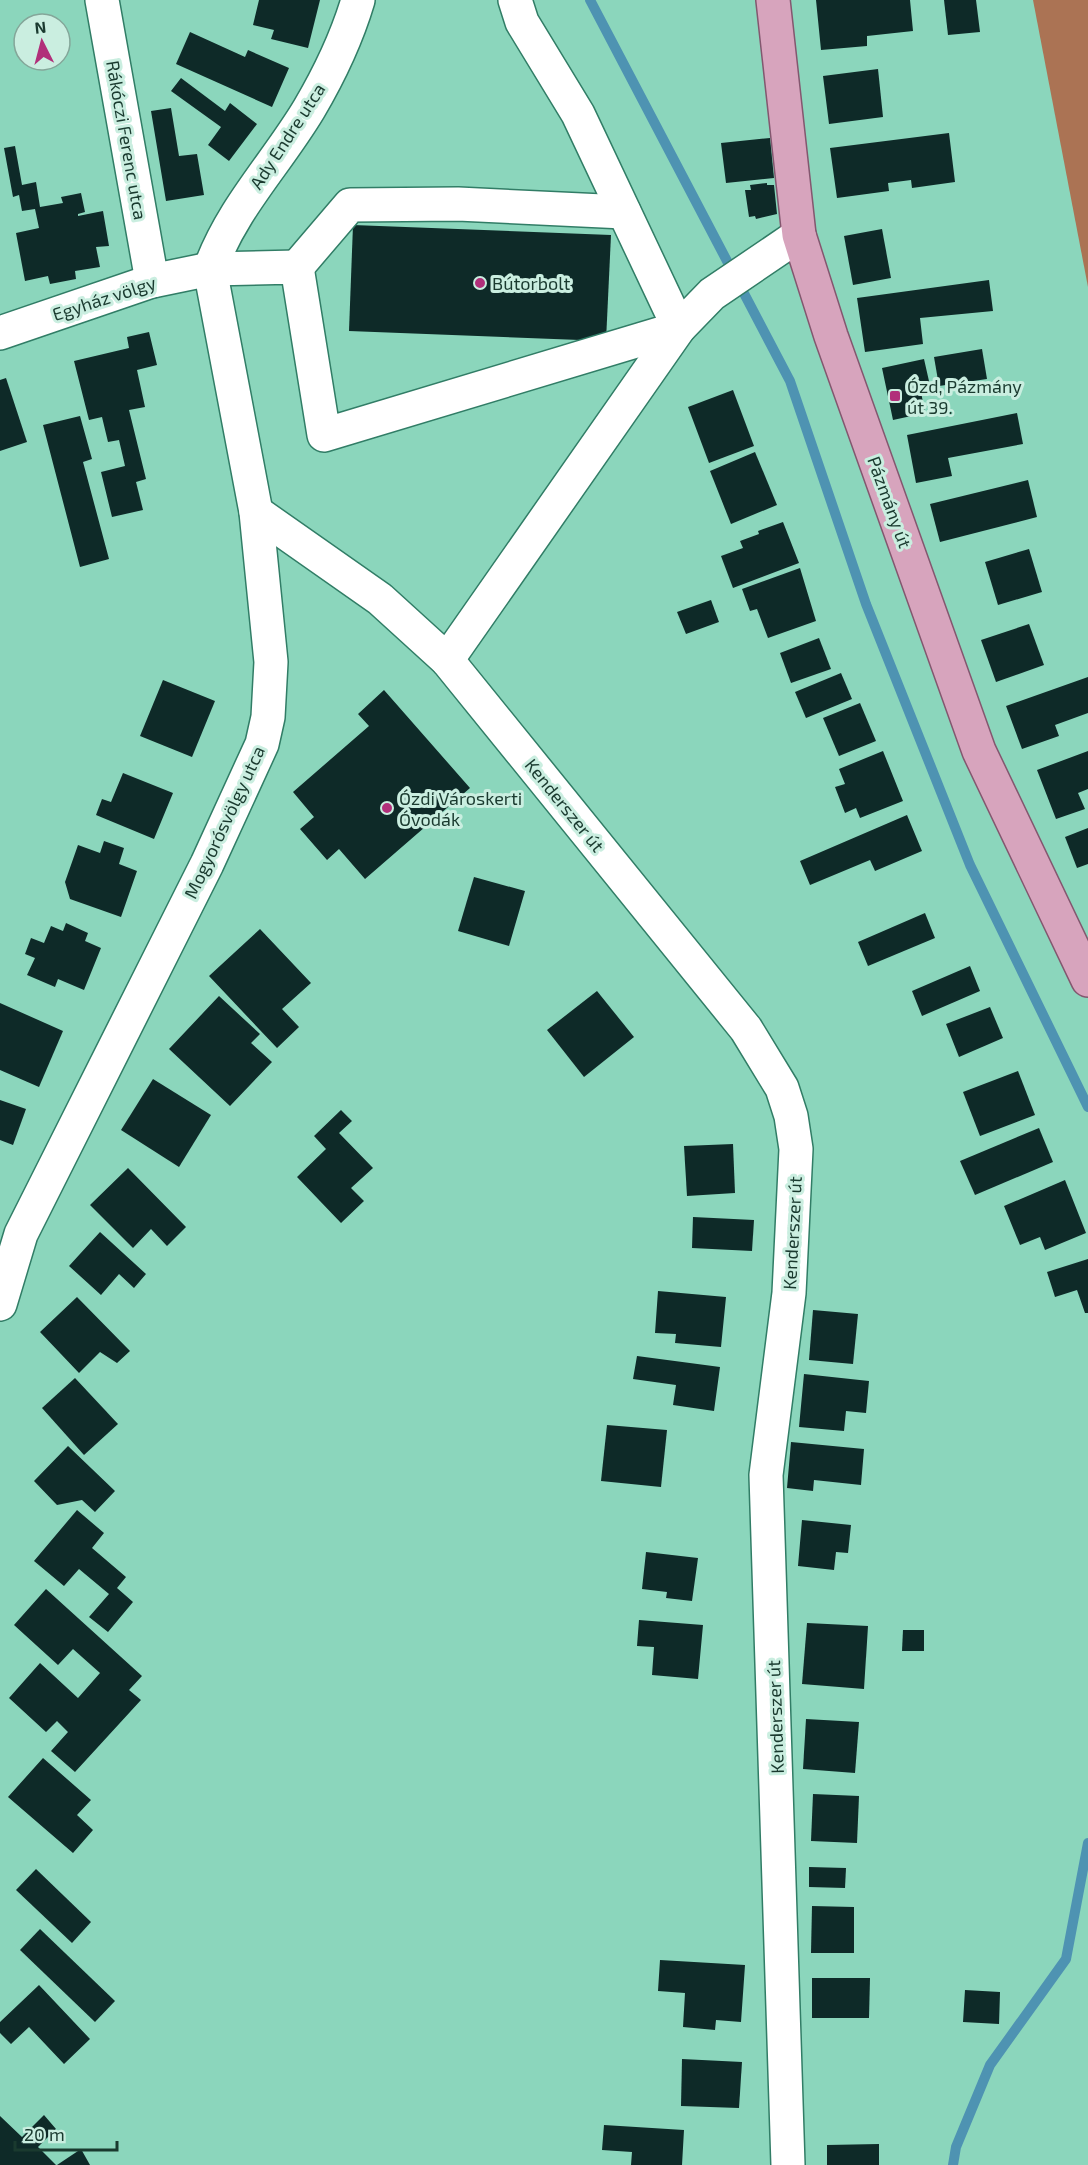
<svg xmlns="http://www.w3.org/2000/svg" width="1088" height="2165" viewBox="0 0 1088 2165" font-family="'Exo 2',sans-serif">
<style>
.forest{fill:#ab7354}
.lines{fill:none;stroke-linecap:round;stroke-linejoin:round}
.stream{stroke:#4e93b2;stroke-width:10}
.building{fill:#0e2a28}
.minor-casing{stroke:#317d66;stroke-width:36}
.major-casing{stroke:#83576f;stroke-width:36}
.minor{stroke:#fff;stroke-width:33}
.major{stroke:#d7a4bd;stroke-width:33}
.poi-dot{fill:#b12f7a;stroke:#caeee0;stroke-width:2}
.labels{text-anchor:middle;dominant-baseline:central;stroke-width:6;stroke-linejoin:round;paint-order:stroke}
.street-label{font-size:18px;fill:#1a3a2f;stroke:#caeee0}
.poi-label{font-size:18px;fill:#1a3a2f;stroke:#caeee0;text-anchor:start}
</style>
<rect width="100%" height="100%" fill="#8bd6bc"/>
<polygon class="forest" points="1033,0 1088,0 1088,287"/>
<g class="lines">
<g class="stream">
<polyline points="590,0 790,381 866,604 970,865 1088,1107"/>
<polyline points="953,2165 956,2147 990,2065 1066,1959 1088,1843"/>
</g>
</g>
<g class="building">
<polygon points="259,0 320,0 308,48 271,39 274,30 253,25"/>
<polygon points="816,0 910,0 913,31 867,36 867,46 821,50"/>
<polygon points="944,0 976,0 980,32 948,35"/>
<polygon points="190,32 245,57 248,50 289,68 272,107 176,64"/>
<polygon points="878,69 883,117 829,124 823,76"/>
<polygon points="181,78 225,111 230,103 257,124 229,161 208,145 221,127 171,91"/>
<polygon points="171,108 179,156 197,154 204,195 166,201 151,111"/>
<polygon points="949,133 955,182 912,188 911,180 888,183 889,191 837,198 830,148"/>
<polygon points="770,138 774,178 726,183 721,143"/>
<polygon points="15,146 22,185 36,182 40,207 63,203 61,197 81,193 85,212 78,214 78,216 103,211 109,246 96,247 100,267 75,271 76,279 50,284 48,276 25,281 16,233 39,228 35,209 22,211 19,195 13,197 4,148"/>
<polygon points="767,183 767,185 774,185 777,214 756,219 755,216 749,217 745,190 751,190 750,185"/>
<polygon points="353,225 611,235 606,341 349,331"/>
<polygon points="882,229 891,278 853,285 844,236"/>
<polygon points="989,280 993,311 920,318 923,344 865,352 857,298"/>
<polygon points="149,332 157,365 137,370 145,407 129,410 146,479 136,482 143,510 112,517 101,472 125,466 119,440 108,442 102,417 89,420 74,361 129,348 127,337"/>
<polygon points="982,349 987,379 939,386 934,357"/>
<polygon points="924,359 931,390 921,392 925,413 893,420 882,368"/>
<polygon points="6,378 27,442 0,451 0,380"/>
<polygon points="733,390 754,446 709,463 688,407"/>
<polygon points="1017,413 1023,444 948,458 952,476 916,483 907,435"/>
<polygon points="80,416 92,459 83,462 109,559 80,567 43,425"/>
<polygon points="755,452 777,505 731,524 710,471"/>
<polygon points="1028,480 1037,517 940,542 930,504"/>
<polygon points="783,522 799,563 733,588 721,556 743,548 740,541 759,534 758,531"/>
<polygon points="1029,549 1042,592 998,605 985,562"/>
<polygon points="800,568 816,621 768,638 757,609 750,611 742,589"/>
<polygon points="711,600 719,622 686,634 677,612"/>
<polygon points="1029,624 1044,665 996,682 981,640"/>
<polygon points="819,638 831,669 791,683 780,653"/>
<polygon points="841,673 852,699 806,718 795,692"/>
<polygon points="1088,677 1088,713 1055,725 1059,736 1022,749 1006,706"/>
<polygon points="163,680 215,701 192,757 140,736"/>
<polygon points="384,690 470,788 365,879 339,849 327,860 300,829 314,817 293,792 369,726 358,714"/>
<polygon points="860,703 876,741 839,756 823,718"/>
<polygon points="883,751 903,801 860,818 856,808 845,813 835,787 845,784 839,769"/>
<polygon points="1088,751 1088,789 1078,793 1085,809 1056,819 1037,770"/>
<polygon points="123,773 173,793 154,839 96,815 102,799 111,802"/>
<polygon points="907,815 922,851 875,871 870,860 810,885 800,861"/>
<polygon points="1088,828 1088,864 1077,868 1065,837"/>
<polygon points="104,841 124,848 119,864 137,871 121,917 70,899 65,882 78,845 100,853"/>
<polygon points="474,877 525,891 509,946 458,931"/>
<polygon points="925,913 935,938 868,966 858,942"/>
<polygon points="66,923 88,933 85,941 101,948 84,990 58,979 55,987 27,975 35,958 25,954 31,938 44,943 51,926 63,931"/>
<polygon points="260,929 311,983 282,1009 299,1027 277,1048 209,976"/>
<polygon points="970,966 980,991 922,1016 912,991"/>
<polygon points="597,991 634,1037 584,1077 547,1030"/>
<polygon points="219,996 260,1034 251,1043 272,1062 230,1106 169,1049"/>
<polygon points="0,1003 63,1031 39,1087 0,1070"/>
<polygon points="990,1007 1003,1038 959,1057 946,1024"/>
<polygon points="1018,1071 1035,1115 980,1136 963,1092"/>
<polygon points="153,1079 211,1115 179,1167 121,1130"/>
<polygon points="0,1100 26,1109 13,1145 0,1140"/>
<polygon points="341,1110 352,1121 339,1133 373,1168 351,1188 364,1201 341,1223 297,1177 326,1149 314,1136"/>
<polygon points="1039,1128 1053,1162 975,1195 960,1161"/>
<polygon points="733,1144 735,1193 687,1196 684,1146"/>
<polygon points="128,1168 186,1227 167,1246 151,1229 133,1248 90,1205"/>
<polygon points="1065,1180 1086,1233 1045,1250 1040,1237 1020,1245 1004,1206"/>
<polygon points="693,1217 754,1220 752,1251 692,1248"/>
<polygon points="100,1232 146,1274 134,1288 119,1274 101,1295 69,1266"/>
<polygon points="1088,1259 1088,1313 1085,1313 1077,1290 1055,1297 1047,1272"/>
<polygon points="658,1291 726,1297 721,1347 675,1343 676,1334 655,1333"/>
<polygon points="77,1297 130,1351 117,1363 100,1352 79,1373 40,1332"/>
<polygon points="813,1310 858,1314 853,1364 809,1360"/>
<polygon points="637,1356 720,1367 714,1411 673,1405 676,1385 633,1379"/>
<polygon points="804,1374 869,1381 866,1413 846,1411 844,1431 799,1427"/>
<polygon points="75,1378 118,1424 84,1455 42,1408"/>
<polygon points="607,1425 667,1430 661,1487 601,1481"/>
<polygon points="791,1442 864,1449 861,1485 814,1480 813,1491 787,1488"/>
<polygon points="68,1446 115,1491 95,1512 82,1500 57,1505 34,1481"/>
<polygon points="77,1510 104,1533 92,1548 126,1577 117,1588 133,1602 108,1632 89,1617 109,1594 79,1569 64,1586 34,1561"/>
<polygon points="802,1520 851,1525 848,1553 836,1552 834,1570 798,1566"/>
<polygon points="646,1552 698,1558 692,1601 666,1598 667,1592 642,1589"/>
<polygon points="46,1589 142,1676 129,1690 141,1700 75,1772 51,1751 68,1732 57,1721 46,1732 9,1698 40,1663 78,1698 100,1673 73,1649 58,1665 14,1625"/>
<polygon points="639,1620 703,1625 698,1679 652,1675 654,1647 637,1646"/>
<polygon points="807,1623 868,1626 864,1689 802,1684"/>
<polygon points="903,1630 924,1630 924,1651 902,1651"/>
<polygon points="806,1719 859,1722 855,1773 803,1769"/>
<polygon points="43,1758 91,1800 77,1815 93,1830 73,1853 8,1797"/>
<polygon points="813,1794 859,1796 857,1843 811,1841"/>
<polygon points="809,1867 846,1868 845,1888 809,1887"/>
<polygon points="36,1869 91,1922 72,1943 16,1890"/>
<polygon points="812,1906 854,1907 854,1953 811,1953"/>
<polygon points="40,1929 115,2001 95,2022 20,1950"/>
<polygon points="660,1960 745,1965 741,2022 716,2020 715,2030 683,2027 685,1993 658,1991"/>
<polygon points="812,1978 870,1978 869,2018 812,2018"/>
<polygon points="39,1985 90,2039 64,2064 29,2027 11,2044 0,2033 0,2022"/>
<polygon points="965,1990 1000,1992 999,2024 963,2022"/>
<polygon points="682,2059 742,2062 739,2108 681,2106"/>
<polygon points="44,2115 56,2129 38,2147 56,2165 0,2165 0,2116 22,2137"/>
<polygon points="604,2125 684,2130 682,2165 631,2165 632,2152 602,2150"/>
<polygon points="879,2144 879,2165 827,2165 827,2145"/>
<polygon points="81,2149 90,2165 57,2165"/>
</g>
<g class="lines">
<defs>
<g id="minor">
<polyline points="102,0 152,281"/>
<polyline points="297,267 350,205 458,204 624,212"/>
<path d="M210,269C232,208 276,164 309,109C329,75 347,37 358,0"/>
<polyline points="0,333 152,281 210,269 297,267 324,435 679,328 578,114 522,22 515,0"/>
<polyline points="256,512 380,599 447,660 746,1029 782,1088 791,1116 796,1149 789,1293 766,1475 788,2165"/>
<polyline points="447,660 679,328 712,294 799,235"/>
<polyline points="0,1304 21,1234 207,864 262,744 268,717 271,662 256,512 210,269"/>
</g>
<polyline id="major" points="773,0 799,235 831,336 979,751 1088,980"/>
</defs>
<use href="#minor" class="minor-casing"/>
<use href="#major" class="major-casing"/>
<use href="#minor" class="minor"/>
<use href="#major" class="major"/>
</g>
<g class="poi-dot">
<circle cx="480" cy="283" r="6"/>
<rect x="889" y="390" width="12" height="12" rx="3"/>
<circle cx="387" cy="808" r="6"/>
</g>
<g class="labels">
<g class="street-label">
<text transform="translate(287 136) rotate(-57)">Ady Endre utca</text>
<text transform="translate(127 140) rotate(80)">Rákóczi Ferenc utca</text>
<text transform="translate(104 298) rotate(-18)">Egyház völgy</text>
<text transform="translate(890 502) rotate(70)">Pázmány út</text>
<text transform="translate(565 805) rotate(51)">Kenderszer út</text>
<text transform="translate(224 822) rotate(-65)">Mogyorósvölgy utca</text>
<text transform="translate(792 1233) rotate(-87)">Kenderszer út</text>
<text transform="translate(775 1717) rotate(-92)">Kenderszer út</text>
</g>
<g class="poi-label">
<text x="492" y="283">Bútorbolt</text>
<text x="907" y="386">Ózd, Pázmány<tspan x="907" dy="21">út 39.</tspan></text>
<text x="399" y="798">Ózdi Városkerti<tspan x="399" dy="21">Óvodák</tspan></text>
</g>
</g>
<g transform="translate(42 42) rotate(354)"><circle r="28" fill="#caeee0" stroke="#84a699" stroke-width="1.5"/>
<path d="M0-4.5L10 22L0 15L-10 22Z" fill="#b12f7a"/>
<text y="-9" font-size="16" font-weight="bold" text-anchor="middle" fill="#1a3a2f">N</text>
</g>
<path d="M15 2141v9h102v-9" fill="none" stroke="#1a3a2f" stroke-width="3"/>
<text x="24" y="2141" font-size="18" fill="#1a3a2f" stroke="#caeee0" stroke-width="4.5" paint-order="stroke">20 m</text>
</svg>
